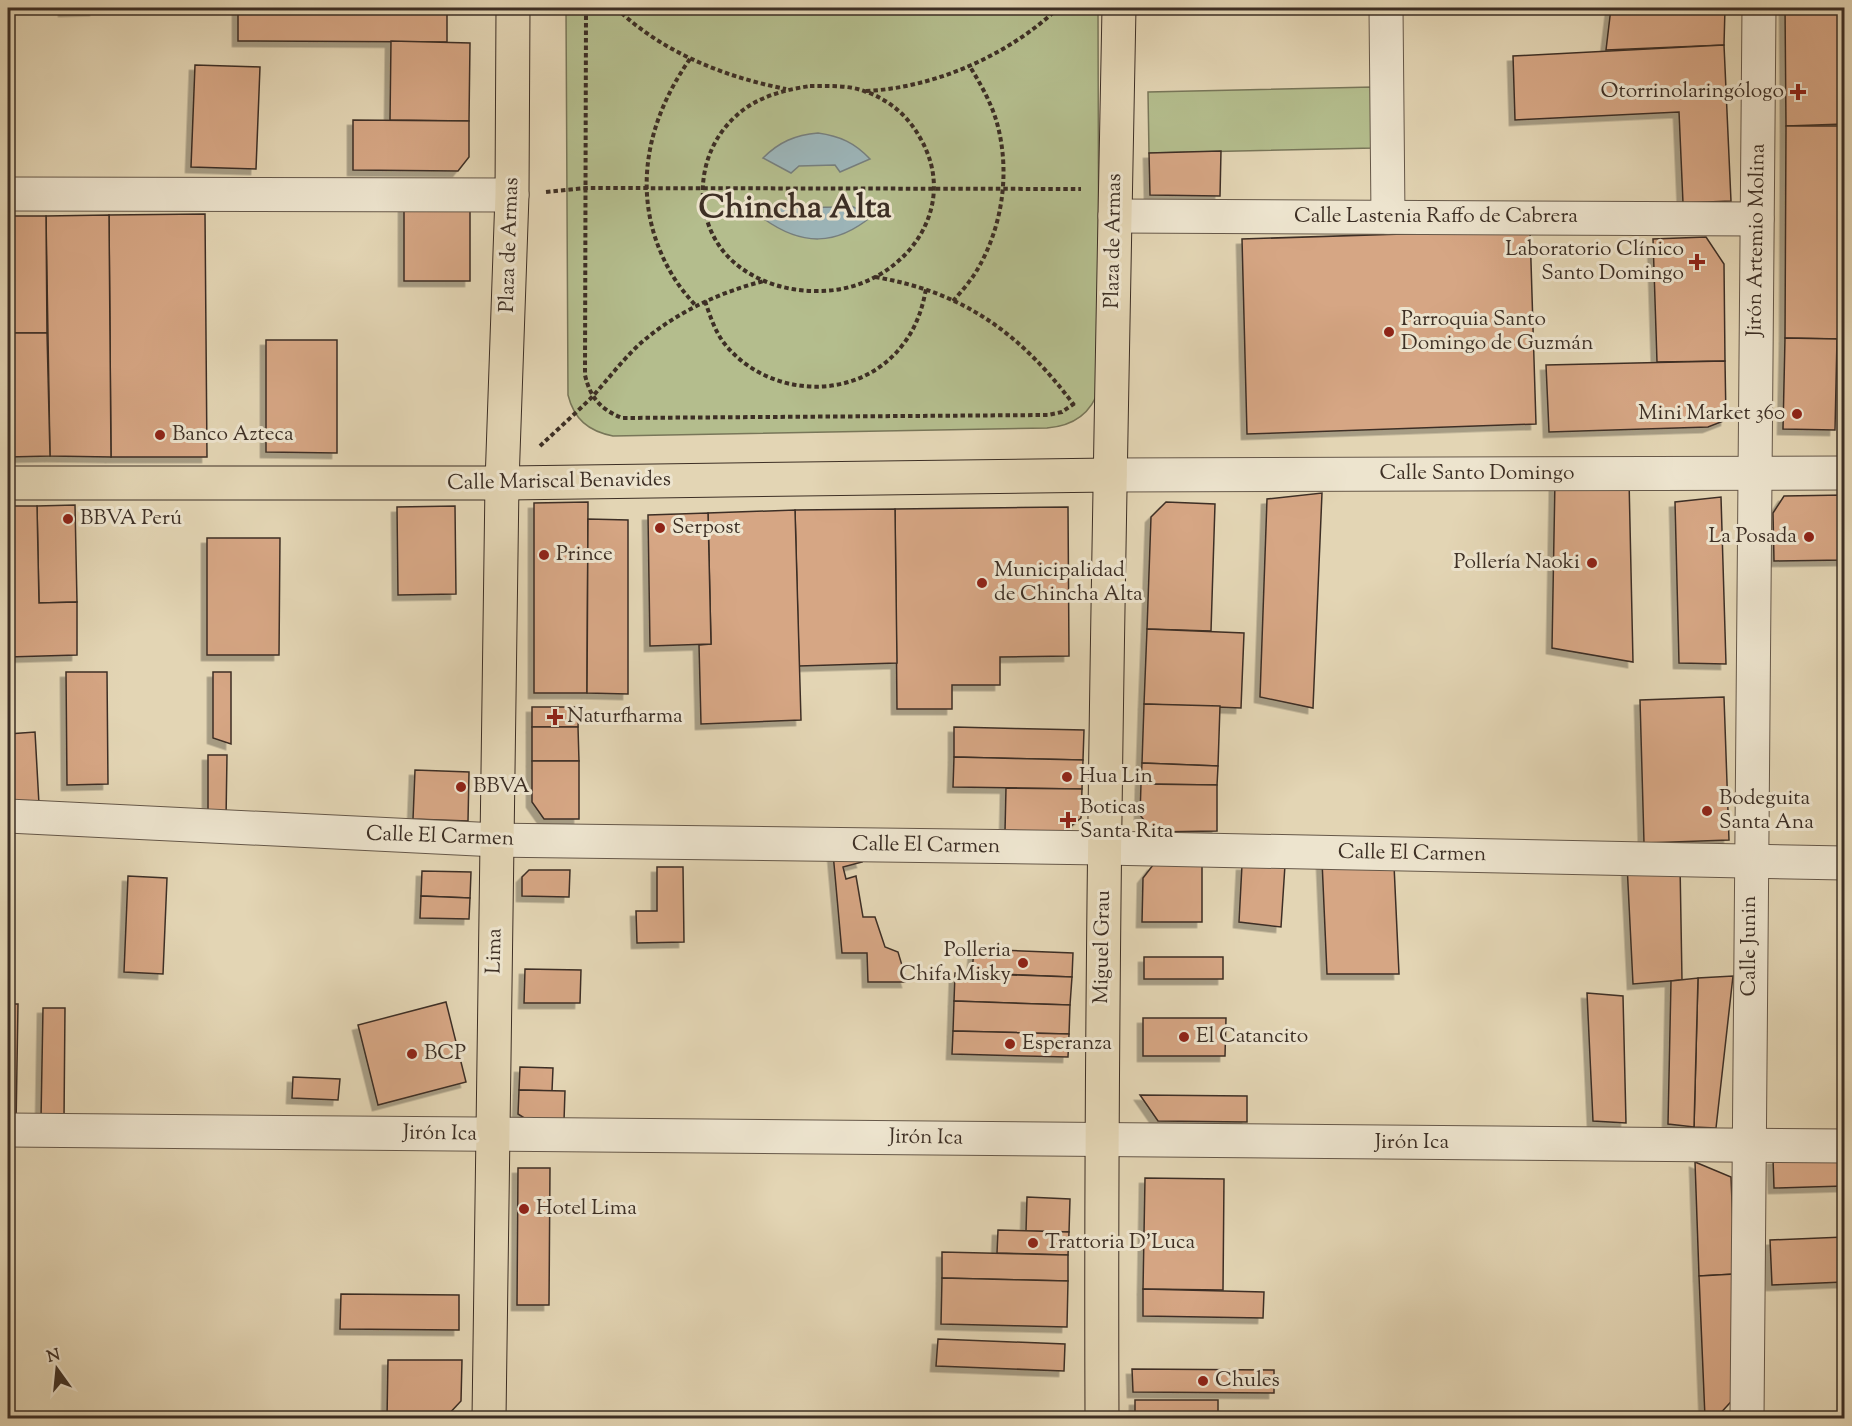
<svg xmlns="http://www.w3.org/2000/svg" width="1852" height="1426" viewBox="0 0 1852 1426" font-family="'Sorts Mill Goudy',serif">
<style>
.green{fill:#b4bd8d;stroke:#787659;stroke-width:1.5}
.water{fill:#9cb5b9;stroke:#767f7e;stroke-width:1.5}
.building{fill:#d6a684;stroke:#3d2f25;stroke-width:1.5;filter:url(#shadow)}
.lines{fill:none;stroke-linecap:round;stroke-linejoin:round}
.minor-casing{stroke:#665849;stroke-width:35}
.major-casing{stroke:#3d2f25;stroke-width:35}
.highway-casing{stroke:#3d2f25;stroke-width:35}
.path{stroke:#3d2f25;stroke-width:4;stroke-dasharray:4.5 3;stroke-linecap:butt}
.minor{stroke:#ede4ce;stroke-width:33}
.major{stroke:#e3d5b4;stroke-width:33}
.highway{stroke:#e3d5b4;stroke-width:33}
.poi-dot{fill:#8f2418;stroke:#ede4ce;stroke-width:2}
.labels{text-anchor:middle;dominant-baseline:central;stroke-width:6;stroke-linejoin:round;paint-order:stroke}
.poi-label{font-size:21px;fill:#3d2f25;stroke:#ede4ce;text-anchor:start}
.street-label{font-size:21px;fill:#3d2f25;stroke:#ede4ce}
.town-label{font-size:33px;font-weight:bold;fill:#3d2f25;stroke:#ede4ce}
</style>
<defs>
<filter id="shadow"><feDropShadow dx="-5.5" dy="5.5" stdDeviation="0" flood-color="#0004"/></filter>
</defs>
<rect width="100%" height="100%" fill="#e3d5b4"/>
<filter id="stains"><feTurbulence type="fractalNoise" baseFrequency=".00333" numOctaves="4"/><feColorMatrix values="0 0 0 0 .2 0 0 0 0 .09 0 0 0 0 .02 0 0 0 .5 -.17"/></filter>
<radialGradient id="worn" r=".72"><stop offset=".6" stop-color="#630" stop-opacity="0"/><stop offset="1" stop-color="#630" stop-opacity=".3"/></radialGradient>
<g class="green">
<path d="M566,8H1098L1099,389C1091,414 1073,426 1047,428L613,436C588,431 574,419 568,395Z"/>
<polygon points="1373,87 1374,148 1149,153 1148,92"/>
</g>
<g class="water">
<path d="M818,133C840,136 855,143 870,159L840,172L835,165L799,166L791,173L763,158C779,142 795,135 818,133Z"/>
<path d="M787,201L794,205L795,208L835,207V203L841,201L872,216C836,246 802,246 764,219Z"/>
</g>
<g class="building">
<polygon points="64,8 95,8 95,10 64,11"/>
<polygon points="238,8 447,8 447,42 238,41"/>
<polygon points="1611,8 1725,8 1724,45 1606,50"/>
<polygon points="1785,8 1844,8 1844,124 1786,126"/>
<polygon points="391,41 470,43 469,121 390,120"/>
<polygon points="1724,45 1731,201 1683,203 1679,112 1515,120 1513,56"/>
<polygon points="195,65 260,67 256,169 191,167"/>
<polygon points="353,120 469,121 469,157 458,171 353,170"/>
<polygon points="1786,126 1844,126 1844,339 1785,338"/>
<polygon points="1221,151 1220,196 1150,195 1149,153"/>
<polygon points="404,204 470,205 470,281 404,281"/>
<polygon points="205,214 207,457 111,457 109,215"/>
<polygon points="109,215 111,457 50,456 46,216"/>
<polygon points="8,216 46,216 47,333 8,333"/>
<polygon points="1530,230 1536,424 1247,434 1242,239"/>
<polygon points="1706,237 1724,264 1725,361 1657,362 1653,239"/>
<polygon points="8,333 47,333 50,456 8,457"/>
<polygon points="1785,338 1837,339 1835,430 1783,429"/>
<polygon points="266,340 337,340 337,453 266,452"/>
<polygon points="1725,361 1726,420 1708,427 1549,432 1546,365"/>
<polygon points="1555,479 1629,479 1633,662 1552,648"/>
<polygon points="1322,493 1313,708 1260,697 1267,499"/>
<polygon points="1844,495 1844,560 1774,561 1773,513 1784,496"/>
<polygon points="1721,497 1726,664 1679,663 1675,502"/>
<polygon points="588,502 587,693 534,693 534,503"/>
<polygon points="1166,502 1215,504 1211,631 1147,629 1151,517"/>
<polygon points="75,505 77,602 39,603 37,506"/>
<polygon points="8,506 37,506 39,603 77,602 77,655 8,657"/>
<polygon points="455,506 456,594 398,595 397,507"/>
<polygon points="1068,507 1069,656 1000,657 1000,685 952,685 952,709 897,709 895,509"/>
<polygon points="895,509 897,663 799,666 795,510"/>
<polygon points="795,510 801,720 701,724 699,645 711,644 708,513"/>
<polygon points="708,513 711,644 650,646 648,515"/>
<polygon points="588,519 628,520 628,694 587,693"/>
<polygon points="207,538 280,538 279,655 207,655"/>
<polygon points="1147,629 1244,633 1241,708 1144,704"/>
<polygon points="66,672 107,672 108,784 67,785"/>
<polygon points="213,672 231,672 231,744 213,738"/>
<polygon points="1724,697 1729,840 1644,843 1640,700"/>
<polygon points="1144,704 1220,706 1218,766 1142,763"/>
<polygon points="532,707 579,707 578,727 532,727"/>
<polygon points="532,727 578,727 579,761 532,761"/>
<polygon points="954,727 1084,730 1083,760 954,757"/>
<polygon points="35,732 39,804 8,805 8,734"/>
<polygon points="208,755 227,755 226,820 208,820"/>
<polygon points="954,757 1083,760 1082,789 953,787"/>
<polygon points="532,761 579,761 579,819 544,819 532,802"/>
<polygon points="1142,763 1218,766 1217,785 1141,784"/>
<polygon points="415,770 469,772 468,821 413,819"/>
<polygon points="1141,784 1217,785 1217,831 1153,832 1140,815"/>
<polygon points="1006,788 1082,789 1081,818 1065,831 1005,831"/>
<polygon points="833,853 858,853 862,862 843,867 846,879 856,876 863,917 875,917 885,947 898,952 907,982 868,982 867,953 842,953"/>
<polygon points="1322,861 1394,865 1399,974 1327,974"/>
<polygon points="1627,864 1680,864 1682,980 1633,984"/>
<polygon points="1153,865 1202,865 1202,922 1142,922 1143,878"/>
<polygon points="1242,865 1285,865 1281,927 1239,922"/>
<polygon points="657,867 683,867 684,942 637,943 636,911 657,911"/>
<polygon points="529,870 570,870 569,897 522,896 522,877"/>
<polygon points="422,871 471,872 470,898 421,896"/>
<polygon points="128,876 167,878 163,974 124,972"/>
<polygon points="421,896 470,898 469,919 420,918"/>
<polygon points="974,949 1073,953 1072,977 972,973"/>
<rect x="1144" y="957" width="79" height="22"/>
<polygon points="525,969 581,970 580,1003 524,1003"/>
<polygon points="955,973 1072,977 1070,1005 954,1001"/>
<polygon points="1733,976 1716,1128 1694,1127 1698,978"/>
<polygon points="1698,978 1694,1127 1668,1124 1671,981"/>
<polygon points="1587,993 1623,996 1626,1123 1593,1121"/>
<polygon points="954,1001 1070,1005 1069,1034 953,1031"/>
<polygon points="446,1002 466,1082 378,1105 358,1025"/>
<polygon points="8,1004 18,1004 16,1126 8,1126"/>
<polygon points="43,1008 65,1008 64,1120 41,1119"/>
<polygon points="1143,1018 1226,1018 1225,1056 1143,1056"/>
<polygon points="953,1031 1069,1034 1068,1057 952,1054"/>
<polygon points="520,1067 553,1068 552,1091 519,1090"/>
<polygon points="293,1077 340,1079 338,1100 292,1098"/>
<polygon points="519,1090 565,1091 564,1121 529,1121 518,1114"/>
<polygon points="1140,1095 1247,1096 1247,1122 1158,1121"/>
<polygon points="1844,1156 1844,1186 1774,1188 1773,1159"/>
<polygon points="1695,1162 1731,1177 1735,1274 1699,1276"/>
<polygon points="518,1168 550,1168 549,1305 517,1305"/>
<polygon points="1145,1178 1224,1179 1223,1290 1143,1289"/>
<polygon points="1027,1197 1070,1199 1069,1232 1026,1231"/>
<polygon points="998,1230 1069,1232 1068,1255 997,1253"/>
<polygon points="1844,1237 1844,1282 1772,1285 1770,1240"/>
<polygon points="942,1252 1068,1255 1068,1281 942,1278"/>
<polygon points="1735,1274 1739,1393 1716,1418 1705,1418 1699,1276"/>
<polygon points="942,1278 1068,1281 1067,1327 941,1324"/>
<polygon points="1143,1289 1264,1292 1263,1318 1143,1316"/>
<polygon points="341,1294 459,1295 459,1330 340,1329"/>
<polygon points="938,1339 1065,1344 1064,1371 936,1366"/>
<polygon points="388,1360 462,1360 461,1401 445,1418 387,1418"/>
<polygon points="1132,1369 1274,1370 1274,1393 1133,1392"/>
<rect x="1135" y="1400" width="83" height="18"/>
</g>
<g class="lines">
<defs>
<g id="minor">
<polyline points="1386,8 1388,217"/>
<polyline points="8,194 512,195"/>
<polyline points="1115,216 1757,219"/>
<polyline points="1110,475 1844,473"/>
<polyline points="8,816 497,840 1104,848 1844,863"/>
<polyline points="8,1130 1844,1146"/>
<polyline points="1747,1418 1759,8"/>
</g>
<polyline id="major" points="8,483 502,483 1110,475"/>
<g id="highway">
<polyline points="489,1418 502,483 512,195 513,8"/>
<path d="M1102,1418C1100,948 1110,478 1119,8"/>
</g>
</defs>
<use href="#minor" class="minor-casing"/>
<use href="#major" class="major-casing"/>
<use href="#highway" class="highway-casing"/>
<g class="path">
<path d="M586,8L585,375C590,397 600,409 622,418L1048,415L1062,412L1075,403"/>
<path d="M616,8C662,52 724,77 786,89"/>
<path d="M690,59C642,127 629,208 676,281C682,290 689,298 696,306"/>
<path d="M810,86C828,86 848,85 864,91C888,99 907,115 919,136C964,210 900,289 822,291C794,292 766,285 744,270C691,235 690,157 736,116C756,97 784,90 810,86Z"/>
<path d="M866,91C934,88 1009,55 1058,8"/>
<polyline points="546,192 586,188 1081,189"/>
<path d="M875,277C964,292 1021,334 1074,405"/>
<path d="M705,301C710,316 715,331 724,343C767,398 856,403 901,347C915,330 922,311 926,289"/>
<path d="M953,301C960,293 968,284 974,275C1002,231 1011,174 997,123C991,102 980,83 969,65"/>
<path d="M540,446C557,430 576,413 593,396C609,378 624,358 642,342C677,312 720,292 764,281"/>
</g>
<use href="#minor" class="minor"/>
<use href="#major" class="major"/>
<use href="#highway" class="highway"/>
</g>
<g class="poi-dot">
<path d="M1795 83h6v6h6v6h-6v6h-6v-6h-6v-6h6z"/>
<path d="M1694 253h6v6h6v6h-6v6h-6v-6h-6v-6h6z"/>
<circle cx="1389" cy="332" r="6"/>
<circle cx="1797" cy="414" r="6"/>
<circle cx="160" cy="435" r="6"/>
<circle cx="68" cy="519" r="6"/>
<circle cx="660" cy="528" r="6"/>
<circle cx="1809" cy="537" r="6"/>
<circle cx="544" cy="555" r="6"/>
<circle cx="1592" cy="563" r="6"/>
<circle cx="982" cy="583" r="6"/>
<path d="M552 708h6v6h6v6h-6v6h-6v-6h-6v-6h6z"/>
<circle cx="1067" cy="777" r="6"/>
<circle cx="461" cy="787" r="6"/>
<circle cx="1707" cy="811" r="6"/>
<path d="M1065 811h6v6h6v6h-6v6h-6v-6h-6v-6h6z"/>
<circle cx="1023" cy="963" r="6"/>
<circle cx="1184" cy="1037" r="6"/>
<circle cx="1010" cy="1044" r="6"/>
<circle cx="412" cy="1054" r="6"/>
<circle cx="524" cy="1209" r="6"/>
<circle cx="1033" cy="1243" r="6"/>
<circle cx="1203" cy="1381" r="6"/>
</g>
<g class="labels">
<g class="poi-label">
<text x="1784" y="92" text-anchor="end">Otorrinolaringólogo</text>
<text x="1684" y="250" text-anchor="end">Laboratorio Clínico<tspan x="1684" dy="24">Santo Domingo</tspan></text>
<text x="1401" y="320">Parroquia Santo<tspan x="1401" dy="24">Domingo de Guzmán</tspan></text>
<text x="1785" y="414" text-anchor="end">Mini Market 360</text>
<text x="172" y="435">Banco Azteca</text>
<text x="80" y="519">BBVA Perú</text>
<text x="672" y="528">Serpost</text>
<text x="1797" y="537" text-anchor="end">La Posada</text>
<text x="556" y="555">Prince</text>
<text x="1580" y="563" text-anchor="end">Pollería Naoki</text>
<text x="994" y="571">Municipalidad<tspan x="994" dy="24">de Chincha Alta</tspan></text>
<text x="567" y="717">Naturfharma</text>
<text x="1079" y="777">Hua Lin</text>
<text x="473" y="787">BBVA</text>
<text x="1719" y="799">Bodeguita<tspan x="1719" dy="24">Santa Ana</tspan></text>
<text x="1080" y="808">Boticas<tspan x="1080" dy="24">Santa Rita</tspan></text>
<text x="1011" y="951" text-anchor="end">Polleria<tspan x="1011" dy="24">Chifa Misky</tspan></text>
<text x="1196" y="1037">El Catancito</text>
<text x="1022" y="1044">Esperanza</text>
<text x="424" y="1054">BCP</text>
<text x="536" y="1209">Hotel Lima</text>
<text x="1045" y="1243">Trattoria D'Luca</text>
<text x="1215" y="1381">Chules</text>
</g>
<g class="street-label">
<text x="1436" y="217">Calle Lastenia Raffo de Cabrera</text>
<text transform="translate(1757 240) rotate(-89)">Jirón Artemio Molina</text>
<text transform="translate(1114 241) rotate(-89)">Plaza de Armas</text>
<text transform="translate(510 245) rotate(-88)">Plaza de Armas</text>
<text x="1477" y="474">Calle Santo Domingo</text>
<text transform="translate(559 482) rotate(-1)">Calle Mariscal Benavides</text>
<text transform="translate(440 837) rotate(2)">Calle El Carmen</text>
<text transform="translate(926 846) rotate(1)">Calle El Carmen</text>
<text transform="translate(1412 854) rotate(1)">Calle El Carmen</text>
<text transform="translate(1750 946) rotate(-90)">Calle Junin</text>
<text transform="translate(1103 947) rotate(-89)">Miguel Grau</text>
<text transform="translate(495 951) rotate(-89)">Lima</text>
<text transform="translate(440 1134) rotate(1)">Jirón Ica</text>
<text transform="translate(926 1138) rotate(1)">Jirón Ica</text>
<text x="1412" y="1143">Jirón Ica</text>
</g>
<g class="town-label">
<text x="795" y="209">Chincha Alta</text>
</g>
</g>
<rect width="1852" height="1426" fill="none" stroke="#e3d5b4" stroke-width="30"/>
<rect x="9" y="9" width="1834" height="1408" fill="none" stroke="#3d2f25" stroke-width="3"/>
<rect x="15" y="15" width="1822" height="1396" fill="none" stroke="#3d2f25" stroke-width="1.5"/>
<g transform="translate(57 1369) rotate(345)" stroke="#ede4ce" stroke-width="4.5" paint-order="stroke">
<path d="M0-4.5L10 22L0 15L-10 22Z" fill="#3d2f25"/>
<text y="-9" font-size="16" font-weight="bold" text-anchor="middle" fill="#3d2f25">N</text>
</g>
<rect width="100%" height="100%" filter="url(#stains)"/>
<rect width="100%" height="100%" fill="url(#worn)"/>
</svg>
